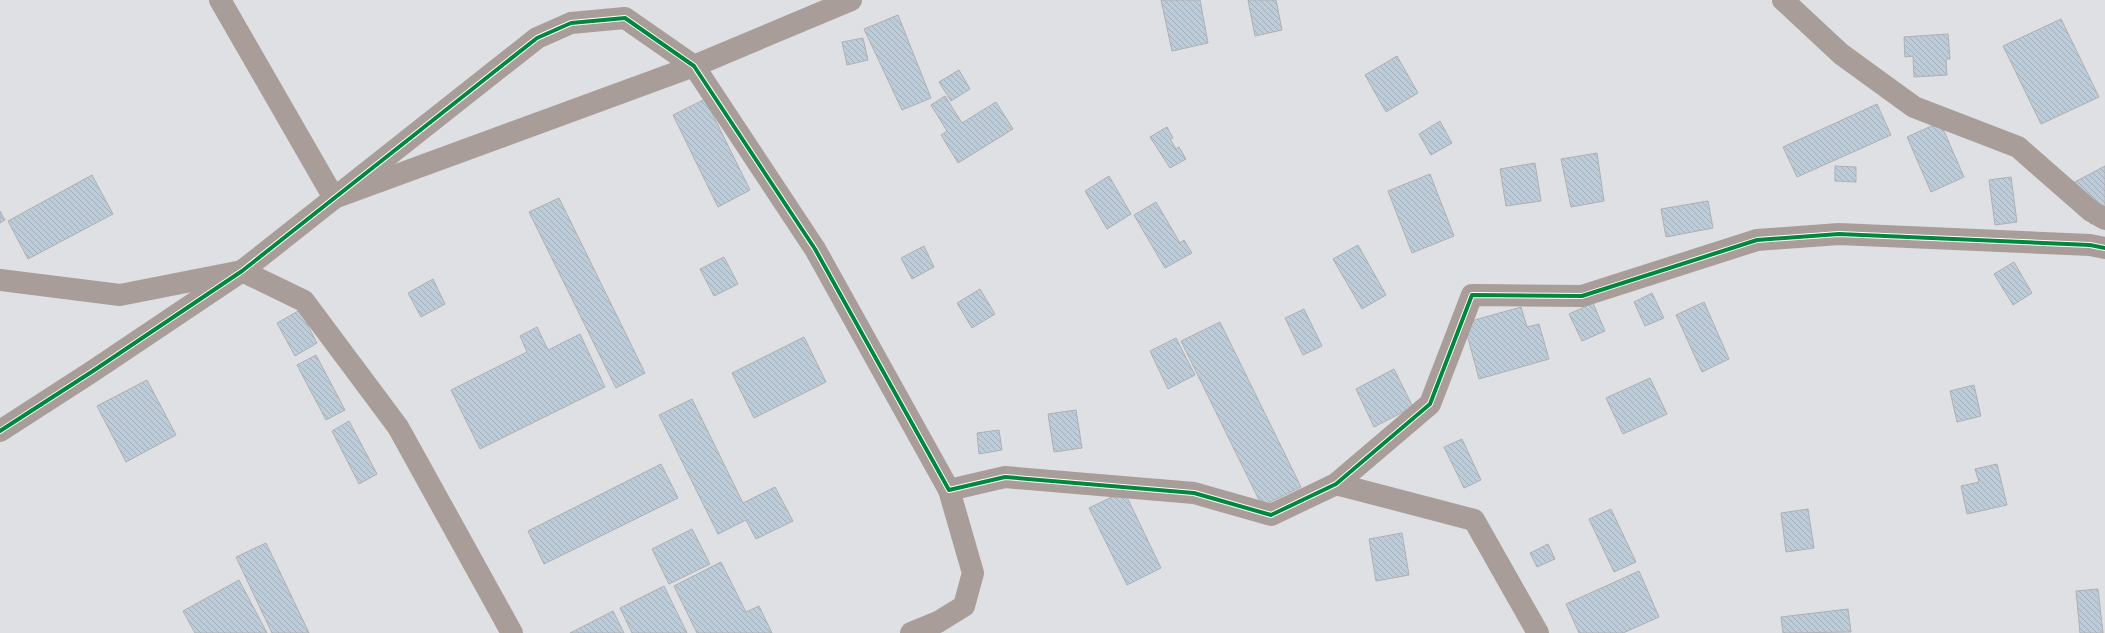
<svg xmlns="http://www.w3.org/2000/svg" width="2105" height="633" viewBox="0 0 2105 633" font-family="'Noto Sans',sans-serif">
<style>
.building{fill:url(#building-back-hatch);stroke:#aeb0b2}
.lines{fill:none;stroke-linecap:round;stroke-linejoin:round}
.minor{stroke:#a89d99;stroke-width:22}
.cycleway-casing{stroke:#fff;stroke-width:6}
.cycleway{stroke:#00873e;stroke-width:4}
</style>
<defs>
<pattern id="building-back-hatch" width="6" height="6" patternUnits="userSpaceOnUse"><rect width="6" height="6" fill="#bdccd9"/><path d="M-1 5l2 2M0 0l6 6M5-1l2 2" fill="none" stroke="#a2aeba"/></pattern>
</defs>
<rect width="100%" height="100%" fill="#dee0e3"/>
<g class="building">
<polygon points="1161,0 1200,0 1208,43 1172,51"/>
<polygon points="1248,0 1276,0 1282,30 1255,36"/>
<polygon points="898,15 931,98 902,110 864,29"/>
<polygon points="2061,19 2099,97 2041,124 2003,46"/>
<polygon points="1948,34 1950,59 1946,59 1947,75 1914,77 1913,56 1905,57 1904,37"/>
<polygon points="863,38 868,60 847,65 842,42"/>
<polygon points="1397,56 1418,93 1386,112 1365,75"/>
<polygon points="959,70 970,89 951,101 939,82"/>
<polygon points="945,96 962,123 996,102 1013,129 958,163 941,135 947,131 931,105"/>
<polygon points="705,99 750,190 718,207 673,115"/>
<polygon points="1877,104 1891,135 1797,177 1783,147"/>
<polygon points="1440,121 1452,143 1431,155 1419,134"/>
<polygon points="1940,122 1964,177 1931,192 1907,137"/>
<polygon points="1167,127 1173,138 1170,139 1176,149 1179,147 1186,159 1170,168 1150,137"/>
<polygon points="1597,153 1604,201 1571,207 1561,159"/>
<polygon points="1535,163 1541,201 1506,206 1500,169"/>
<polygon points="1835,166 1856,167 1856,182 1835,181"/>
<polygon points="2105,166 2105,217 2091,224 2071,184"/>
<polygon points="1430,174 1454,236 1412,253 1388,191"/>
<polygon points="92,175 113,214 28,259 8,221"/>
<polygon points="1109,176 1131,214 1107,229 1085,191"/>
<polygon points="2011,177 2017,222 1995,225 1989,180"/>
<polygon points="559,198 645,373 616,388 529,212"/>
<polygon points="1708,201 1713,228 1666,237 1661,209"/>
<polygon points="1156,202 1180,243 1184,240 1192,253 1165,268 1134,215"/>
<polygon points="0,211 5,220 0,223"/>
<polygon points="1358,245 1386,295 1362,309 1333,259"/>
<polygon points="924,246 934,267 912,279 901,258"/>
<polygon points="724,257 738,284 714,296 700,269"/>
<polygon points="2014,262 2032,293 2013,305 1994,274"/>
<polygon points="433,279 445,304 421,317 408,293"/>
<polygon points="980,289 995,314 972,328 957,303"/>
<polygon points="1652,293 1664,318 1645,326 1634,302"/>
<polygon points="1704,302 1729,359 1702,372 1676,315"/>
<polygon points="1593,303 1605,331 1582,341 1569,314"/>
<polygon points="1521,307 1527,327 1539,324 1549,359 1479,379 1464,323"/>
<polygon points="1304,309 1322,346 1303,355 1285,318"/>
<polygon points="300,310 317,343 295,356 277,323"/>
<polygon points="1220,322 1301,487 1262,506 1181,341"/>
<polygon points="537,327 548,350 580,334 605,387 480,449 451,390 527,352 520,336"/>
<polygon points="804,337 826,382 754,418 732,373"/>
<polygon points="1176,338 1195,375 1168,389 1150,351"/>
<polygon points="316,355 345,410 326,420 297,365"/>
<polygon points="1394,369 1413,407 1374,427 1356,389"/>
<polygon points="1650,378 1667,414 1623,434 1606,398"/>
<polygon points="147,380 176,435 126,462 97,406"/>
<polygon points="1974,385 1981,416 1957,422 1950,391"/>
<polygon points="692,399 743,503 775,487 793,521 756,539 746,520 718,534 659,415"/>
<polygon points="1076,410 1082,448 1054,452 1048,414"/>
<polygon points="349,421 377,474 359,484 332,431"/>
<polygon points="999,430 1002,450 979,454 977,433"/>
<polygon points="1462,439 1481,480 1464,488 1444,447"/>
<polygon points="661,464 678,498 544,564 528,531"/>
<polygon points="1997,464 2007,505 1967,514 1961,486 1979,482 1975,469"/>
<polygon points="1124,491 1161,568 1127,585 1089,508"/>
<polygon points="1611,509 1636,562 1614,572 1589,519"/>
<polygon points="1808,509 1814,548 1786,552 1781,513"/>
<polygon points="692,529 710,564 669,584 652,549"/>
<polygon points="1402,533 1409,575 1376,581 1369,539"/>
<polygon points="266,543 309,633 272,633 236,557"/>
<polygon points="1548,544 1555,559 1537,567 1530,553"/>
<polygon points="721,562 746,612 759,606 772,633 697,633 674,586"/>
<polygon points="1639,571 1659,617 1623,633 1579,633 1566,604"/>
<polygon points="239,580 267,633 195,633 183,611"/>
<polygon points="664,586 687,633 632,633 620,608"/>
<polygon points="2098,589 2103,633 2080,633 2076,591"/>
<polygon points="1848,609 1851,632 1783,633 1781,617"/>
<polygon points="613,611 624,633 570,633"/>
</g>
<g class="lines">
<g class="minor">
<polyline points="220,0 334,198 694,66 851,0"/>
<polyline points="1783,0 1841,54 1914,107 2018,147 2091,211 2105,219"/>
<polyline points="0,280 120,295 242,271 304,301 398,427 512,633"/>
<polyline points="0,431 93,371 242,271 537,38 571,23 625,18 694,66 815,249 949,490 1005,477 1194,493 1271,515 1336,484 1430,404 1472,295 1582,296 1757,240 1839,234 2090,245 2105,248"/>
<polyline points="1336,484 1474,520 1538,633"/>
<polyline points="911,633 938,622 964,606 973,573 949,490"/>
</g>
<defs>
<polyline id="cycleway" points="0,431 93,371 242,271 537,38 571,23 625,18 694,66 815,249 949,490 1005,477 1194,493 1271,515 1336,484 1430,404 1472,295 1582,296 1757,240 1839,234 2090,245 2105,248"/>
</defs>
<use href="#cycleway" class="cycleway-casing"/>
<use href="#cycleway" class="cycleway"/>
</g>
</svg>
